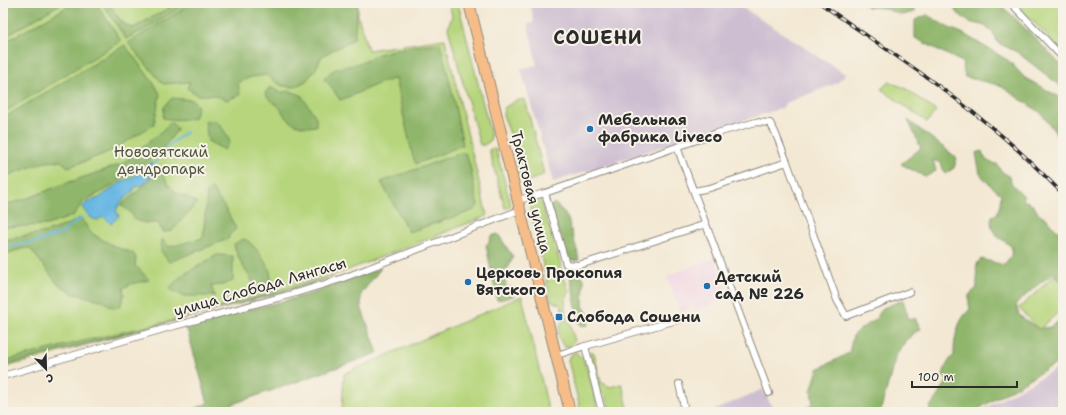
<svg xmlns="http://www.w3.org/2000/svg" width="1066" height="415" viewBox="0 0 1066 415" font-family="'Shantell Sans',sans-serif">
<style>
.built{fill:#f1d0e4}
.industrial{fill:#cebed1}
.green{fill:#b6d57c;stroke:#708054}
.forest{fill:#90b66c;stroke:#5e704c}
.water{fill:#68b7e3;stroke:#4a7187}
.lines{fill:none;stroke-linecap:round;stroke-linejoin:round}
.stream{stroke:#68b7e3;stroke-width:2}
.street-casing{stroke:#8f8a7f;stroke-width:8}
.primary-casing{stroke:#8f8a7f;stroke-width:12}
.street{stroke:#fff;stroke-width:6}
.primary{stroke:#f7bd88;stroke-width:10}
.rail-casing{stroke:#2b2b2b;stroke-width:3.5}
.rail{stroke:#f7f3e8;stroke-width:2;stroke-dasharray:6;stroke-linecap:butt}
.poi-dot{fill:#1f6fb2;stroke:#f7f3e8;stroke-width:1.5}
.labels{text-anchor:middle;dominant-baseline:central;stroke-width:4;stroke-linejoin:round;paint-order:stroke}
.poi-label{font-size:15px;font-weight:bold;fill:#2b2b2b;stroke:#f7f3e8;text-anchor:start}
.park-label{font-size:15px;fill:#4e563f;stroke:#f7f3e8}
.street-label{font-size:15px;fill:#2b2b2b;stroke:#f7f3e8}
.district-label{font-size:19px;font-weight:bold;letter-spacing:1px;fill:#2b2b2b;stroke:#f7f3e8}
</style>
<rect width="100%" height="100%" fill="#f7f3e8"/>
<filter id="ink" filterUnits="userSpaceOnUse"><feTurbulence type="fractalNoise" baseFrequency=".025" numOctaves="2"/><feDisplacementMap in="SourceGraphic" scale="8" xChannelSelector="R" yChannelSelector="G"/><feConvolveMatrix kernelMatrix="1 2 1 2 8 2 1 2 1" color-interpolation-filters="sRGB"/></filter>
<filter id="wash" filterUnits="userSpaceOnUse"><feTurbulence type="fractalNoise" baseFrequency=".012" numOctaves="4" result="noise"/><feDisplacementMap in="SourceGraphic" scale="16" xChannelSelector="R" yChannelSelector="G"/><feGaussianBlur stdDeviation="0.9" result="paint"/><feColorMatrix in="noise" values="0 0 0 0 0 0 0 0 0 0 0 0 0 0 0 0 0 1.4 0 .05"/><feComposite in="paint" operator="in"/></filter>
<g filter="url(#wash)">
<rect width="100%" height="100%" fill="#f3e8d3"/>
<polygon class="built" points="714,258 730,298 695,311 694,308 680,313 667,276"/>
<g class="industrial">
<polygon points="530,3 736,3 845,74 837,83 786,103 782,108 553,182 521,69 537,65 528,24 534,22"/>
<polygon points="1063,365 1063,412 977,412 982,410"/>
<polygon points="763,389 770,403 777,412 710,412"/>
</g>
<g class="green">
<polygon points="3,3 358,3 358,16 368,50 445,39 487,216 340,273 180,319 3,368"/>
<polygon points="449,3 458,3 491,136 490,141 484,145 480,145 448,28 452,16"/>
<polygon points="1015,3 1063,3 1063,52"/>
<polygon points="889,82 905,88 936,111 927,122 881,89"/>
<polygon points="525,99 544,174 537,178 524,182 519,178 511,136 503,115 504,108 515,101"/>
<polygon points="493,148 496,150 511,205 508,208 505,208 489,150"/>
<path d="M540,198L569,292L565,301V311L567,319L570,324L575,341L571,345L564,347C557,337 556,329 564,320L561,305L551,301L541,256L537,235L531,214L529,202Z"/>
<polygon points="1055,275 1063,284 1063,308 1039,330 1019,308"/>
<polygon points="522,296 549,412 342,412 344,374"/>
<polygon points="592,351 594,353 601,382 610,387 622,384 629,412 606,412 609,406 606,397 601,392 597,384 589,353"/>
<polygon points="576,352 583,359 588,372 599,412 581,412 568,360 570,355"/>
</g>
<g class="forest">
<polygon points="3,3 62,3 3,38"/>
<polygon points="74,3 96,3 121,41 3,113 3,43"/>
<path d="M102,3H109C115,13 121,25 133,28L178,3H187L144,30L126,39Z"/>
<polygon points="192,3 358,3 354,39 322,56 315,70 306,81 294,87 282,86 266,75 251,77 238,83 240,95 227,100 213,95 197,95 187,88 190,82 163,84 128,43"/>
<polygon points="863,3 912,3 915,12 902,15 884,8 867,7"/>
<polygon points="955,3 998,3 1016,19 1063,67 1063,88 1017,52 998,43 992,32 985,26 969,22 955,11"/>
<polygon points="927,15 949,28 962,33 1009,61 1025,78 1063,99 1063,143 1041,113 999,85 965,77 962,62 915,38 915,20"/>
<path d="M440,43L451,87L463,145L416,164L413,157L395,79C376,82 359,94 340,100L330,85L324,79C336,64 344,69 359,63C365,61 370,57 376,55C396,48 419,45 440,43Z"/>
<polygon points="125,45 155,85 160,94 154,124 113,150 86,161 68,167 61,161 45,162 3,177 3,118"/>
<path d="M270,87L279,92H284L290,91L301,95L316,117V126C304,128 294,126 285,116C283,114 282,111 280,108C275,102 268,100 265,93Z"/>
<path d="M172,98L193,100L198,107L194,118C183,120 174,120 163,118L164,107Z"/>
<polygon points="908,120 957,158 954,168 945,174 941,163 933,160 936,171 925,177 901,164 921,148"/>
<polygon points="205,121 216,121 224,130 230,142 224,150 208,141"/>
<polygon points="170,122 178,129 164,147 147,162 107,189 84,201 73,216 47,225 3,227 3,206 31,197 61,185 122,164 163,130"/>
<path d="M982,151C984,160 989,163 997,164L1001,171L1009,176L1012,184L1023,195L1024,201L1029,202L1031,205H1033L1038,213L1046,218L1054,228L1059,232L1063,231V282L1054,273L1040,283L1016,304L1019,315L1038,329L1050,327L1063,318V361L1048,368L973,412H929L930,407L947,382V378L943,375C945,367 948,361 954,355C954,338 957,321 970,309L969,304V295L976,289C977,287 977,285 977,282C978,274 973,266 981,259L1004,265L1011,256L1012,247C1001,238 988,234 992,216L997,214L1000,205L1001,194L990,185L980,174L976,153Z"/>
<path d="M460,153H465C473,168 473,189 478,205L475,210L409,232L381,182Z"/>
<polygon points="159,168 169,185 179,195 185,196 197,203 172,231 163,232 158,223 145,223 135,220 131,213 121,205 138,191"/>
<polygon points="212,189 227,211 236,229 230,234 228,239 169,262 161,251 162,239 169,247 203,238 207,193"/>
<polygon points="554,203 562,210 568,219 571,230 577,250 579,260 568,261 564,251 562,237 557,230 549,208"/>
<polygon points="80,218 85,224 90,232 101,239 116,247 133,253 136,258 135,266 139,269 149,280 131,284 123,288 124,295 120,307 114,308 101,300 74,294 57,283 30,248 21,249 3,255 3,240 46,232 66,225"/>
<polygon points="498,234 513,257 509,266 504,273 506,287 514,288 513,296 504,299 497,300 486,245 489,242 491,236"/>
<path d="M244,239C252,241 268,264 270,272C271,275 271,279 271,282L263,287H256C248,274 237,259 234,244Z"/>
<polygon points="217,255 233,256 233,281 222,285 211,286 215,296 183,296 169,289 181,276"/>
<polygon points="381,268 361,294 361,307 378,353 285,386 209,412 188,412 208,403 186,326 311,294"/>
<path d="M574,271L579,272L584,279L583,306C589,314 590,316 588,325L581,326L579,322L570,276Z"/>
<path d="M334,277C225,311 113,335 3,366V361L79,342L180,319Z"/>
<polygon points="903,300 909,320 915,318 921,329 912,334 897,353 880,412 803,412 813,403 811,392 818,369 849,353 853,336 860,329 875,320 883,308"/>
</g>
<path class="water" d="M151,162L153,168C151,173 149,181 143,185C140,186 137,186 134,188L133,192L121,202L116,210L119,216L111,224L104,217L97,220C90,219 87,213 83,209V206L86,203L99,198L121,182L134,176Z"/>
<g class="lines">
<g class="stream">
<polyline points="152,166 168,146 186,132"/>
<polyline points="3,247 36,242 63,233 71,224 83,218"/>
</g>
</g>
</g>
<g filter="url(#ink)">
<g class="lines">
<defs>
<g id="street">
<polyline points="1011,3 1063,58"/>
<polyline points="677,147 769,393"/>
<polyline points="694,191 710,188 787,162"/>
<polyline points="545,193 717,133 756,122 770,123 775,132 787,162 837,300 846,316 909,292"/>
<polyline points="518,200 545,193 566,264 578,265 586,263 706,224"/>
<polyline points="585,346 602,412"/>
<polyline points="557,355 582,347 684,318"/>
<polyline points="3,376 167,328 296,293 338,280 520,210"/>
<polyline points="679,384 684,407 682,412"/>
</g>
<polyline id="primary" points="469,3 570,412"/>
</defs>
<use href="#street" class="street-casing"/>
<use href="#primary" class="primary-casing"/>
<use href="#street" class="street"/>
<use href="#primary" class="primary"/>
<defs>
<path id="rail" d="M820,3C875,42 933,79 985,122C1013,144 1038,169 1063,194"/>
</defs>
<use href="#rail" class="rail-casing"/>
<use href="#rail" class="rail"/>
</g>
</g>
<g class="poi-dot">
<circle cx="590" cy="129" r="4"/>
<circle cx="468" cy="282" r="4"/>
<circle cx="707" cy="286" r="4"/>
<rect x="555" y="313" width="8" height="8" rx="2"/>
</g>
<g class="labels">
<g class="poi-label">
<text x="598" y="120">Мебельная<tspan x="598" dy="17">фабрика Liveco</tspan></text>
<text x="476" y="273">Церковь Прокопия<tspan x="476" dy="17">Вятского</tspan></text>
<text x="715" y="277">Детский<tspan x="715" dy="17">сад № 226</tspan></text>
<text x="567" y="317">Слобода Сошени</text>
</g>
<g class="park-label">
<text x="161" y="152">Нововятский<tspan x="161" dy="17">дендропарк</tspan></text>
</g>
<g class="street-label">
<text transform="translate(531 192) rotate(76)">Трактовая улица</text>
<text transform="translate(260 287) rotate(-16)">улица Слобода Лянгасы</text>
</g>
<g class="district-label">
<text x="598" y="37">СОШЕНИ</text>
</g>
</g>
<rect width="1066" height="415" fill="none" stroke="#f7f3e8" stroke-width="16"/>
<g transform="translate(46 369) rotate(157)" stroke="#f7f3e8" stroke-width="3" paint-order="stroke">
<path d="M0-3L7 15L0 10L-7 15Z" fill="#2b2b2b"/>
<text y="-6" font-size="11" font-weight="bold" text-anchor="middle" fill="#2b2b2b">С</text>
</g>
<path d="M912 381v6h105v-6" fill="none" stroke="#2b2b2b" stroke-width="2"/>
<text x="918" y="381" font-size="12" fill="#2b2b2b" stroke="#f7f3e8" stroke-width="3" paint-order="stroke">100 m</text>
</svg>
